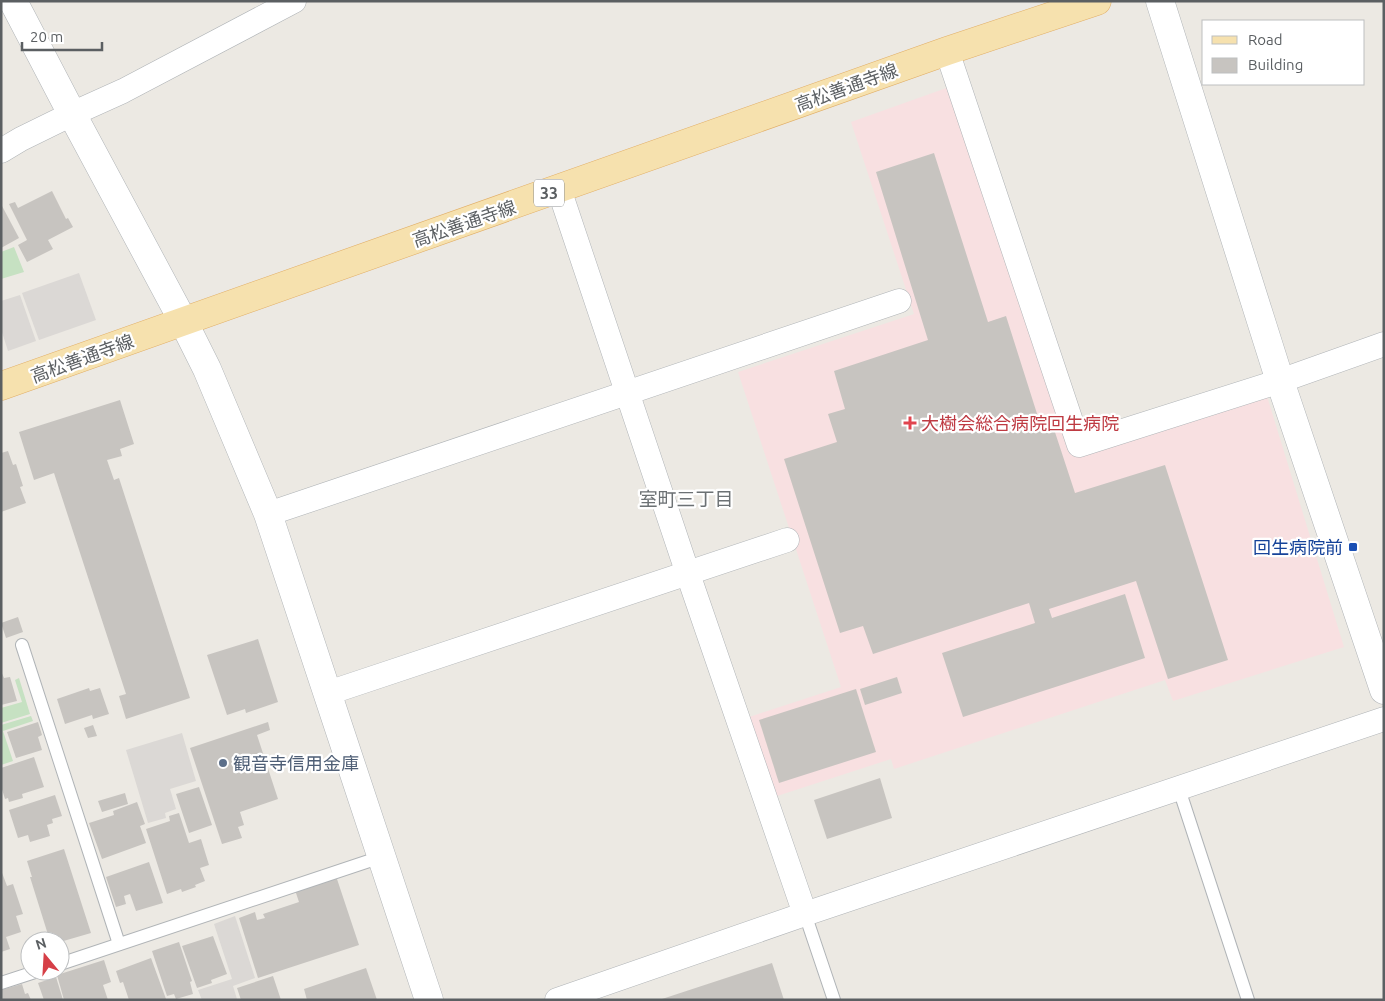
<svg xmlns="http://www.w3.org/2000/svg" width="1385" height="1001" viewBox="0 0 1385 1001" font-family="Ubuntu,'Noto Sans JP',sans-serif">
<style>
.industrial{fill:#dbd8d5}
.medical{fill:#f8e0e1}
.green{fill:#c6e1c2}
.building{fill:#c7c4c0}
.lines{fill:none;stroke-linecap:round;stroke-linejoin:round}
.service-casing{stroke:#b0b4b7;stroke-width:14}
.minor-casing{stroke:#b0b4b7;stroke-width:25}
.tertiary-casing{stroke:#b0b4b7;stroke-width:29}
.primary-casing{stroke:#e1ae66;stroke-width:29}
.service{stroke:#fff;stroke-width:12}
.minor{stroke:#fff;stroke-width:24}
.tertiary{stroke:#fff;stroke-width:28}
.primary{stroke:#f6e1ae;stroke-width:28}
.health-dot{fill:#e0444e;stroke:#fff;stroke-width:2}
.transit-dot{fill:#1a4fb4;stroke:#fff;stroke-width:2}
.service-dot{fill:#5c6f8a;stroke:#fff;stroke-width:2}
.labels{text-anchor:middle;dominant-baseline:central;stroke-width:4.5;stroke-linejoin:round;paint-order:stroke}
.shield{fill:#fff;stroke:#8c8f91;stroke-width:1}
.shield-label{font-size:16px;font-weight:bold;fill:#5b5f62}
.street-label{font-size:18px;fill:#5b5f62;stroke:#fff}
.health-label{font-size:18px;fill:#be3a42;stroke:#fff;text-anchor:start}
.transit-label{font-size:18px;fill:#164399;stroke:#fff;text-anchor:end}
.service-label{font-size:18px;fill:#4e5e75;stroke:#fff;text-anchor:start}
.neighbourhood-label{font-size:19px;fill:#6c7174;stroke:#fff}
</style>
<rect width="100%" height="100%" fill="#ece9e3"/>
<g class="industrial">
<polygon points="79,273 96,320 39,340 22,293"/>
<polygon points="20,295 36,341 8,351 1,329 1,301"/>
<polygon points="182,733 196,781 170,789 176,809 165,813 166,818 148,823 126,750"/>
<polygon points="235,916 255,978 233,986 237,999 202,1000 198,990 232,979 214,924"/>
</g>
<polygon class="medical" points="952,86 1075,452 1266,393 1344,647 1173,701 1165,680 894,769 891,759 774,797 749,717 841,687 738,372 914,314 851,122"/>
<g class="green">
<polygon points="14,247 24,272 1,279 1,252"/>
<polygon points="19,678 30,714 1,723 1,708 22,702 15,680"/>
<polygon points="31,716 33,721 3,731 13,761 1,765 1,725"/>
</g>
<g class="building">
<polygon points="934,153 988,322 1006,316 1039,420 1050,417 1075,493 1165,465 1228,660 1168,679 1136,581 1049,609 1052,618 1125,594 1145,658 963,717 942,653 1035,623 1029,603 873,654 863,626 840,633 784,459 837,442 828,414 845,409 834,371 928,340 876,172"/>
<polygon points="52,191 66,219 68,218 73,227 48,240 53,249 27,262 18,245 27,240 9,204 15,202 18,208"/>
<polygon points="1,204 19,238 1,248"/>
<polygon points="120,400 134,444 120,449 122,456 107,460 114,480 119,478 190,698 126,719 119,696 126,694 54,473 34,480 19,432"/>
<polygon points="8,451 13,465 16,464 23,486 20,487 26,503 1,512 1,453"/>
<polygon points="18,617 23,632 6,638 1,623"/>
<polygon points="258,639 278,702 246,713 245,709 227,715 207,655"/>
<polygon points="1,671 4,678 10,677 17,701 1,705"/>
<polygon points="897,677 902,693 865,705 860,689"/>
<polygon points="89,688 90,691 100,688 109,714 93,719 92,715 65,724 57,699"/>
<polygon points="856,689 876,752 779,783 759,720"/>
<polygon points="38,722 42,735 38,737 42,750 16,758 7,732"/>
<polygon points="268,722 270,730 257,735 278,799 240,812 244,825 238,827 242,838 222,844 190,748"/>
<polygon points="93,725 97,736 88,738 84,728"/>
<polygon points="34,757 44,787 22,794 23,798 9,802 8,798 5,799 1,786 1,768"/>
<polygon points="880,778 892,818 827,839 814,800"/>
<polygon points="199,787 212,825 189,833 176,794"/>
<polygon points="125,793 128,804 102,812 98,801"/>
<polygon points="55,795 62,816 52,819 53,823 47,825 50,836 30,842 28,835 18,838 9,810"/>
<polygon points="137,802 145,824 140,826 146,843 102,859 89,823 114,815 113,811"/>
<polygon points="179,813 189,843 201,839 209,865 200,868 205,881 195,885 196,887 182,892 181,889 167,894 146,829 170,821 169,816"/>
<polygon points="64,849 91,933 60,942 60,941 50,941 30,877 32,877 27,861"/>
<polygon points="149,862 163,903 136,911 130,894 124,896 126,904 116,907 106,877"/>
<polygon points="1,870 7,886 13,884 23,914 16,916 21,932 6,937 10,949 1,952"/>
<polygon points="336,876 359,945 258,978 239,918 255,912 257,920 265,918 263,914 299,902 295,890"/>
<polygon points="213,936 227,974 211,980 212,983 197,988 182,946"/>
<polygon points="179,942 192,981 190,982 193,994 176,999 174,994 167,996 152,951"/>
<polygon points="151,958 166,999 129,1000 123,982 120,983 116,971"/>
<polygon points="104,960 111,982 103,985 108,1000 64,1000 57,975"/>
<polygon points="772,963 784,1000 662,1000 662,999"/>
<polygon points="366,968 377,1000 307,1000 304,989"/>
<polygon points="273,976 281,1000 241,1000 237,988"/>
<polygon points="56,977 63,1000 44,1000 38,983"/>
<polygon points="22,984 25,994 28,993 31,1000 2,1000 1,990"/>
</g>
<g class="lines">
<defs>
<g id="service">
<polyline points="22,645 119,944"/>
<polyline points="1179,789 1248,1000"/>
<polyline points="805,914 834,1000"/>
<polyline points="60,964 381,857"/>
<polyline points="1,983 38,971"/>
</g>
<g id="minor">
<polyline points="947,51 1079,445 1280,381 1384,344"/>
<polyline points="1,151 21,139 72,114 123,91 294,1"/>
<polyline points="559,189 688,574 805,914"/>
<polyline points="268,514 899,301"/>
<polyline points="328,693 787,540"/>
<polyline points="557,1000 805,914 1384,719"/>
</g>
<g id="tertiary">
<polyline points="13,1 72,114 183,321 207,369 268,514 429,1000"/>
<polyline points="1160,1 1280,381 1384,690"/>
</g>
<polyline id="primary" points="1,386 947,51 1097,1"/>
</defs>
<use href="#service" class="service-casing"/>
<use href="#minor" class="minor-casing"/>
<use href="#tertiary" class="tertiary-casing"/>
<use href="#primary" class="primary-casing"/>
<use href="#service" class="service"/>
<use href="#minor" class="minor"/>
<use href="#tertiary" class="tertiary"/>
<use href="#primary" class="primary"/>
</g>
<path class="health-dot" d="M907.5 415.5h5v5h5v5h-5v5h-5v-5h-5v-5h5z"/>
<rect class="transit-dot" x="1348" y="542" width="10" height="10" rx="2.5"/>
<circle class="service-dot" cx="223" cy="763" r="5"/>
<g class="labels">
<rect class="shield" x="534" y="179.5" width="30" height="27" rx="4"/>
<g class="shield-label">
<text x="549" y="193">33</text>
</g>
<g class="street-label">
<text transform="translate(846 87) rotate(-20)">高松善通寺線</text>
<text transform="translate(464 223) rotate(-19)">高松善通寺線</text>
<text transform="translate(82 358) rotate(-20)">高松善通寺線</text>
</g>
<g class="health-label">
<text x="921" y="423">大樹会総合病院回生病院</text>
</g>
<g class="transit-label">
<text x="1343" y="547">回生病院前</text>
</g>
<g class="service-label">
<text x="233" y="763">観音寺信用金庫</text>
</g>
<g class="neighbourhood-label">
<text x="686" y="499">室町三丁目</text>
</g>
</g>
<rect width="1385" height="1001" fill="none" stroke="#5b5f62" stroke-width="5"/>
<rect x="1202" y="20" width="162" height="65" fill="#ffffff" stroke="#bdbfc0"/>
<rect x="1212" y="36" width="25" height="8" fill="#f6e1ae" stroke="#bdbfc0"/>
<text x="1248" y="45" font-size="15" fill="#5b5f62">Road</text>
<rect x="1212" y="58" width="25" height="15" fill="#c7c4c0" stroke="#bdbfc0"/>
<text x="1248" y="70" font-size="15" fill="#5b5f62">Building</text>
<g transform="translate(45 956) rotate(342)"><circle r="24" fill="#ffffff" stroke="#bdbfc0"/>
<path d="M0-4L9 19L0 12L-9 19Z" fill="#d63f47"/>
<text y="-8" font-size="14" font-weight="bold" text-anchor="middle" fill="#5b5f62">N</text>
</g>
<path d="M22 42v8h80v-8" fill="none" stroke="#5b5f62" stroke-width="2.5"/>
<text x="30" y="42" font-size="15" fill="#5b5f62" stroke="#ffffff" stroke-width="4" paint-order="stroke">20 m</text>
</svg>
